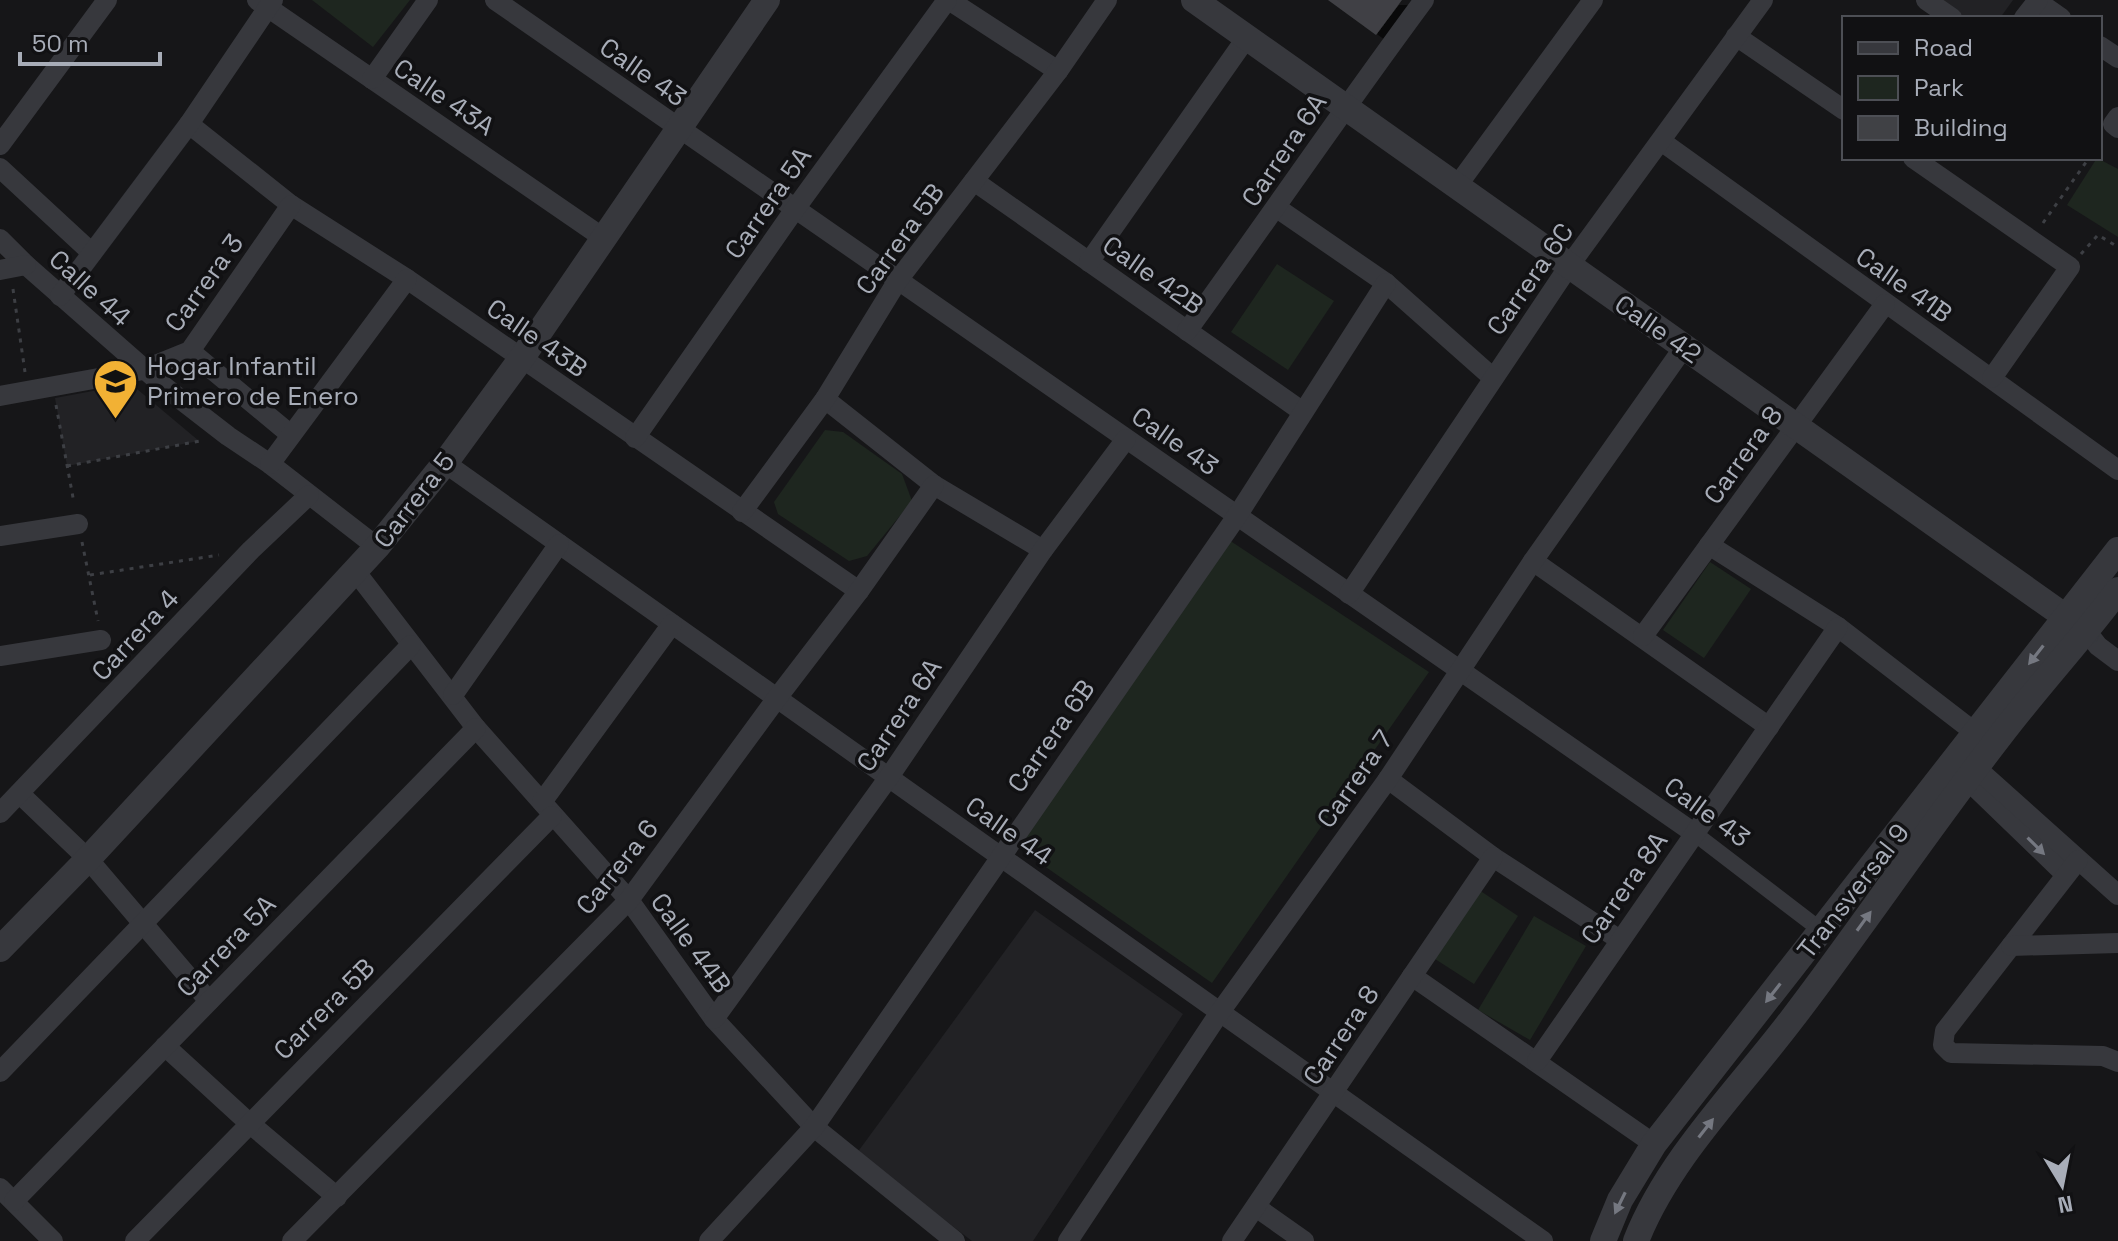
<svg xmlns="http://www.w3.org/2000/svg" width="2118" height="1241" viewBox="0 0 2118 1241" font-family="'Space Grotesk',sans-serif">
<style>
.built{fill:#222225}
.green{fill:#1e261f}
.building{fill:#404145;filter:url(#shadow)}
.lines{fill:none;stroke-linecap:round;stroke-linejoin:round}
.path{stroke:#3d3f44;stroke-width:3;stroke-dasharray:4 6;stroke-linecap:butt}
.pedestrian{stroke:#37383d;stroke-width:16}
.minor{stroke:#37383d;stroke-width:20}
.tertiary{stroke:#37383d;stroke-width:26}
.oneway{fill:#757881}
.labels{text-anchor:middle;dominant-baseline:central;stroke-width:7;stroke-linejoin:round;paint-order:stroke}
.street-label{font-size:26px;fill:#a8adb8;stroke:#111113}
.poi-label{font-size:26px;fill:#a8adb8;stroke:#111113;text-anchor:start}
</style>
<defs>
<filter id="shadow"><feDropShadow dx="9" dy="5" stdDeviation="0" flood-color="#0009"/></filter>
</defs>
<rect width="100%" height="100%" fill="#161618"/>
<g class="built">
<polygon points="1934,0 2013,0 2000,18 1961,18"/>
<polygon points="131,384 199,441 67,466 55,398"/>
<polygon points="1035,910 1183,1014 1033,1241 972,1241 857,1153"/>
</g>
<g class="green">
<polygon points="312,0 410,0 373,47"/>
<polygon points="2097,158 2118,169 2118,237 2067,205"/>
<polygon points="1277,264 1334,301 1288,370 1231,332"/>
<polygon points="825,430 843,432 902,474 912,501 867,556 849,561 778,514 774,502"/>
<polygon points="1229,540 1429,672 1212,983 1007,840"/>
<polygon points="1710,562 1751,589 1704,658 1663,630"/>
<polygon points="1479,890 1518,916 1474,984 1435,959"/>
<polygon points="1534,916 1586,946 1530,1040 1478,1010"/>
</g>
<polygon class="building" points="1328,0 1402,0 1376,35"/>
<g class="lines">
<g class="path">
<polyline points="2043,223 2089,158"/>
<polyline points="2081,254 2098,235 2118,247"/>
<polyline points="13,289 25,372"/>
<polyline points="56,405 74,503"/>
<polyline points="67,466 200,441"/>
<polyline points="82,542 98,621"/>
<polyline points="90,575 219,555"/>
</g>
<polyline class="pedestrian" points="1694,833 1822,931"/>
<g class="minor">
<polyline points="257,0 602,237"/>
<polyline points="495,0 1694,833"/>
<polyline points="949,0 1058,71"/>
<polyline points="1926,0 1952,18"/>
<polyline points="2037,1 2061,18"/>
<polyline points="2024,18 2038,0"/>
<polyline points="1736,36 1844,110"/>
<polyline points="2100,46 2118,58"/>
<polyline points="372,79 428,0"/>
<polyline points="2118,117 2113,124 2118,128"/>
<polyline points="189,124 291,205 407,279 859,591"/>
<polyline points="1661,141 2118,470"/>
<polyline points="0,145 107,0"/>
<polyline points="1913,158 2070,267 1992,378"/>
<polyline points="0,168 92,253"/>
<polyline points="974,181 1303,412"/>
<polyline points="1457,186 1593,0"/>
<polyline points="1277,208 1386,283 1492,377"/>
<polyline points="0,239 26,265 166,388 228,436 270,464 377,547"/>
<polyline points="1089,262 1247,37"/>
<polyline points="0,270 26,265"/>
<polyline points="60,296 189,124 273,0"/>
<path d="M1187,331C1267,221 1343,109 1424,0"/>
<polyline points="190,351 291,435"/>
<polyline points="0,396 143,370 190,351 291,205"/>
<polyline points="825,399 934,485 1043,550"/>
<polyline points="635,438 795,209 947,0"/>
<polyline points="445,463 1543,1241"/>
<polyline points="270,464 407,279"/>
<polyline points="742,512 825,399 898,280 1058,71 1107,0"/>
<polyline points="0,536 78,524"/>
<polyline points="1709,545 1838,627 1986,741"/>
<polyline points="1533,561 1769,727"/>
<polyline points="356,572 476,728 629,900 714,1019 814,1127 955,1241"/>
<polyline points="1349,594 1569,266 1763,0"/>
<polyline points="2087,632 2098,646 2118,661"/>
<polyline points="1643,636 1885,304"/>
<polyline points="0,656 101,640"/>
<polyline points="453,695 559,544"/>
<polyline points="1963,769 1971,775 1977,789 2065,874"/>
<polyline points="1971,775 1984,775 2118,895"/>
<polyline points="1388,779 1493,857 1620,940"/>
<polyline points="20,794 88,859 209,1001"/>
<polyline points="542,802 672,624"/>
<polyline points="0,813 251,550 309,495"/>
<polyline points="2078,860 1945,1031 1943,1045 1951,1053 2103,1056 2118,1062"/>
<polyline points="2011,946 2118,943"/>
<polyline points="1412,976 1654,1144"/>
<polyline points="714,1019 889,777 1043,550 1126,439"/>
<polyline points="165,1046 248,1122 337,1197"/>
<polyline points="1537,1061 1838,627"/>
<polyline points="0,1072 411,645"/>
<polyline points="0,1188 53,1241"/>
<polyline points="14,1201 476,728"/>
<polyline points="1256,1207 1304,1241"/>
<polyline points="135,1241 552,816"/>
<polyline points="292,1241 629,900 777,698 859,591 934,485"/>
<polyline points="709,1241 814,1127 1237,516 1386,283"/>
<polyline points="1068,1241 1220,1012 1388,779 1533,561 1684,347"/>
<polyline points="1232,1241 1493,857"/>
</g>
<g class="tertiary">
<polyline points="1194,0 2087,632"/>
<polyline points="0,949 88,859 377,547 445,463 521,359 767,0"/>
<polyline points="1603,1241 1620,1200 1654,1144 2118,550"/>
<path d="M1636,1241C1668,1159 1739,1089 1792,1019C1863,926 1928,829 2000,736C2038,686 2080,641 2118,590"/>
</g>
</g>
<defs><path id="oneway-solid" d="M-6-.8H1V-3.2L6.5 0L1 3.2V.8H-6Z" transform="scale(2)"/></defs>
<g class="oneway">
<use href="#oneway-solid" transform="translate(2036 655) rotate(128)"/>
<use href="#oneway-solid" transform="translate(2036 846) rotate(45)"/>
<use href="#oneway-solid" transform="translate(1864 921) rotate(-54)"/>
<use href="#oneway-solid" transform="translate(1773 993) rotate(128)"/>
<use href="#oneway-solid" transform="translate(1706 1128) rotate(-52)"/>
<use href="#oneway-solid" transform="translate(1620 1203) rotate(116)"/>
</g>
<defs>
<symbol id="school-pin" viewBox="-11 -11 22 30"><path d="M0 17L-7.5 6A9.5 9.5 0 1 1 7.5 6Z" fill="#f2b134" stroke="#111113"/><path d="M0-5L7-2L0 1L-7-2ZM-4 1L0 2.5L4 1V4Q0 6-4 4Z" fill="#111"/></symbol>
</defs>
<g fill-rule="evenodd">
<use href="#school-pin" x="90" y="356" width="51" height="69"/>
</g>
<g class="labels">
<g class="street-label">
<text transform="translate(643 72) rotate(35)">Calle 43</text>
<text transform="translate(444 97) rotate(34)">Calle 43A</text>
<text transform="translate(1284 150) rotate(-56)">Carrera 6A</text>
<text transform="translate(768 203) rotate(-55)">Carrera 5A</text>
<text transform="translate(900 239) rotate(-54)">Carrera 5B</text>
<text transform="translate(1153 275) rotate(35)">Calle 42B</text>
<text transform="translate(1530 279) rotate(-55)">Carrera 6C</text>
<text transform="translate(204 283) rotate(-54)">Carrera 3</text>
<text transform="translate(1904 285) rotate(35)">Calle 41B</text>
<text transform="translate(90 288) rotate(42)">Calle 44</text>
<text transform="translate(1658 329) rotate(35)">Calle 42</text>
<text transform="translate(537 338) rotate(35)">Calle 43B</text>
<text transform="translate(1175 441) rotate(35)">Calle 43</text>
<text transform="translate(1743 455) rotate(-54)">Carrera 8</text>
<text transform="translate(414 500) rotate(-52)">Carrera 5</text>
<text transform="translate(135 635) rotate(-47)">Carrera 4</text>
<text transform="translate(899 715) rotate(-56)">Carrera 6A</text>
<text transform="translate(1051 736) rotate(-55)">Carrera 6B</text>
<text transform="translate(1355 779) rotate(-55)">Carrera 7</text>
<text transform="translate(1707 812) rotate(36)">Calle 43</text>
<text transform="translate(1009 831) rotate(35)">Calle 44</text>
<text transform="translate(617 867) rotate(-51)">Carrera 6</text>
<text transform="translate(1624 888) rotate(-55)">Carrera 8A</text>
<text transform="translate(1853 891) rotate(-52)">Transversal 9</text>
<text transform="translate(691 943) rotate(54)">Calle 44B</text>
<text transform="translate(226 946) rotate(-46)">Carrera 5A</text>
<text transform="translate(324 1009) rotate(-45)">Carrera 5B</text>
<text transform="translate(1341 1035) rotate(-56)">Carrera 8</text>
</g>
<g class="poi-label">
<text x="147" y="366">Hogar Infantil<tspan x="147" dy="30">Primero de Enero</tspan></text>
</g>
</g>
<rect x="1842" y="16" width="260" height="144" fill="#111113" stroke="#4d4f55" stroke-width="2"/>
<rect x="1858" y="42" width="40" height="12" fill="#37383d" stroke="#4d4f55" stroke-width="2"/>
<text x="1914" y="56" font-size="24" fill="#a8adb8">Road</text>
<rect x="1858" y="76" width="40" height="24" fill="#1e261f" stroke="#4d4f55" stroke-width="2"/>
<text x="1914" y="96" font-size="24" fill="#a8adb8">Park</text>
<rect x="1858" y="116" width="40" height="24" fill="#404145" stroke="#4d4f55" stroke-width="2"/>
<text x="1914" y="136" font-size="24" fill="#a8adb8">Building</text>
<g transform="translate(2062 1185) rotate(170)" stroke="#111113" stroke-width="6" paint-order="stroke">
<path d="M0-6L14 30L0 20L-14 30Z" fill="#a8adb8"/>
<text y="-12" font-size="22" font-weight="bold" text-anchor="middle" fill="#a8adb8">N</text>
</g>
<path d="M20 52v12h140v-12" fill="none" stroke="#a8adb8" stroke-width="4"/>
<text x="32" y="52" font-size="24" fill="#a8adb8" stroke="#111113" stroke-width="6" paint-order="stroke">50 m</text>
</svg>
